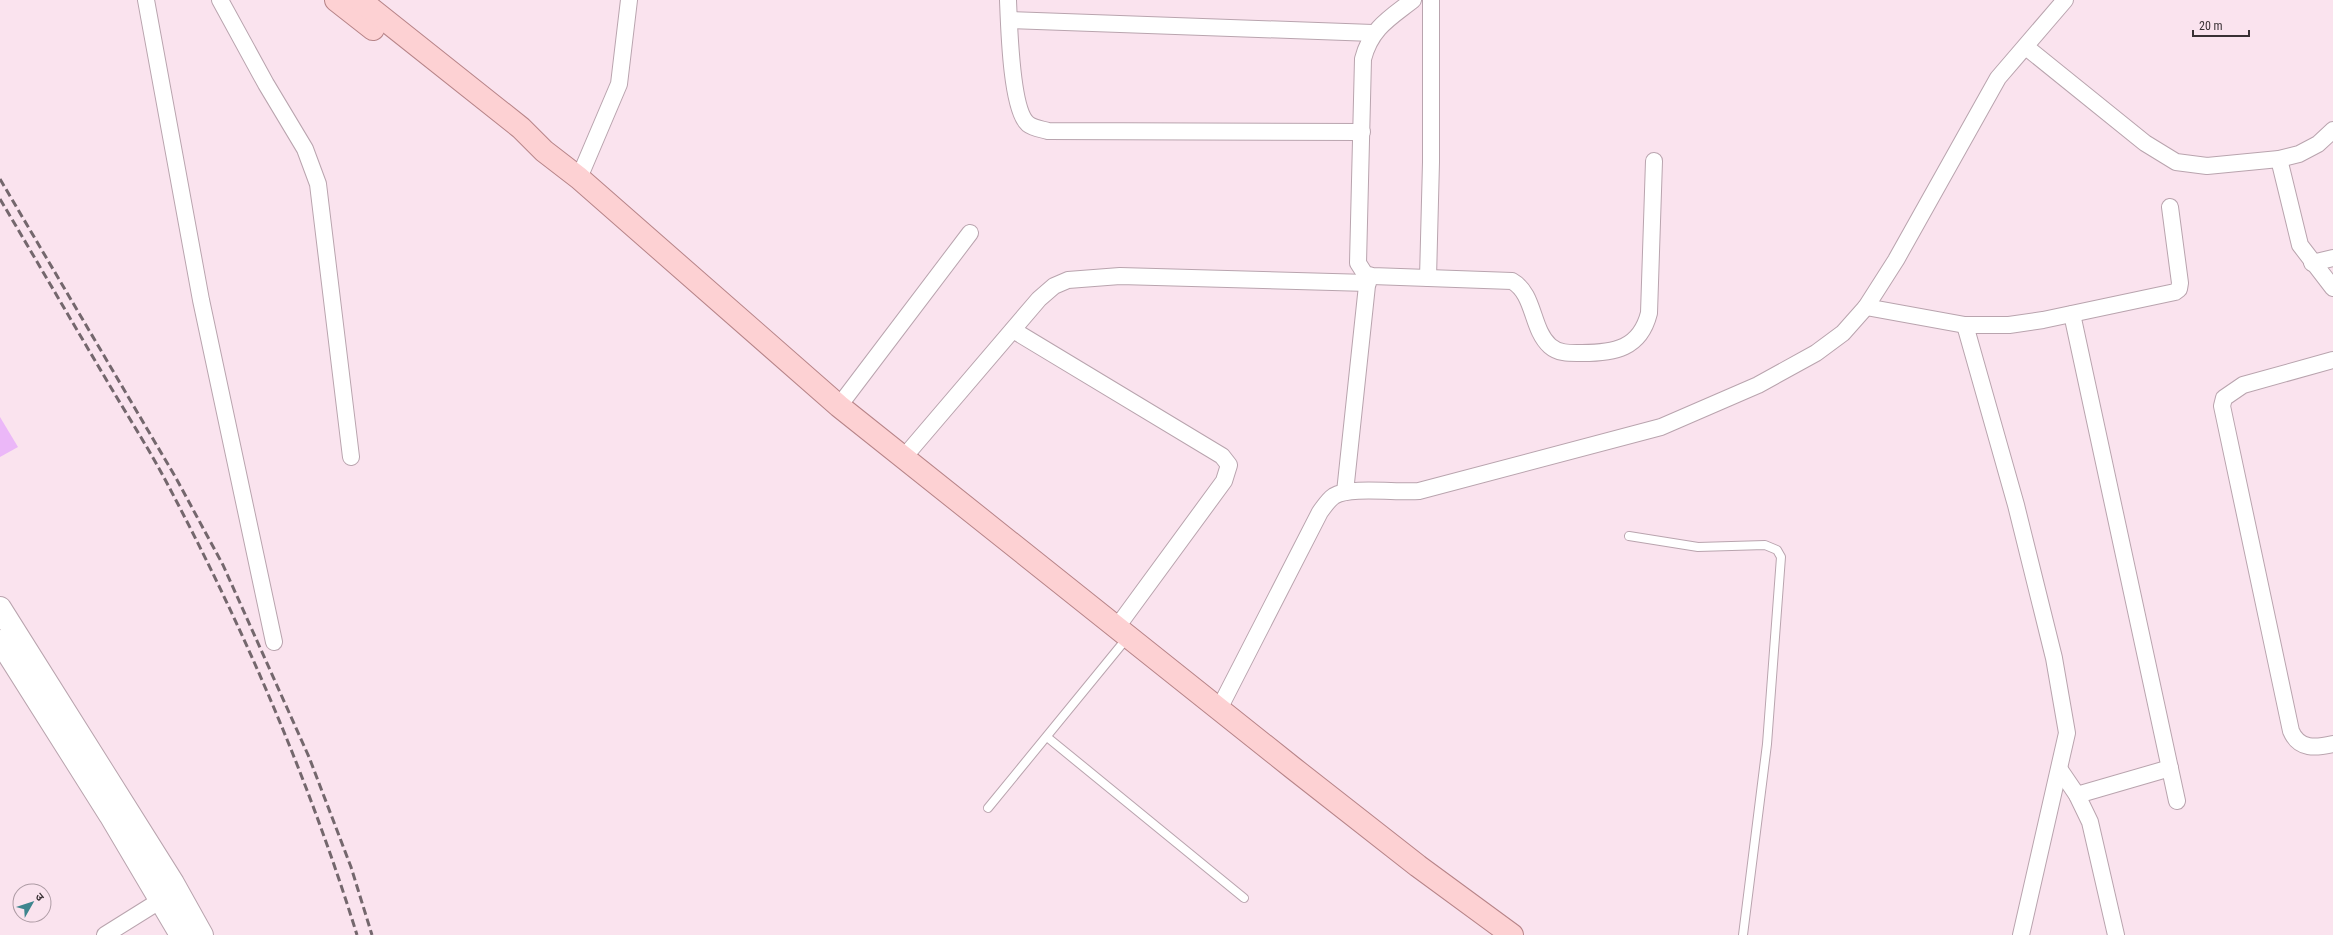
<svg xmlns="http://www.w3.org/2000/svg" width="2333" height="935" viewBox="0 0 2333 935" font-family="'Roboto Condensed','Noto Sans Devanagari',sans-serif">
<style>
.building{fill:#ebb7f8}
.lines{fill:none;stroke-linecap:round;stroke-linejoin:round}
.lane-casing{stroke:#b9a4ae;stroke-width:10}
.street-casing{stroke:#b9a4ae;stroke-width:18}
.secondary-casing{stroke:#b9a4ae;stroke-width:24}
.primary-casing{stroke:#b78488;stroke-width:24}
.lane{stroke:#fff;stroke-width:8}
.street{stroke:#fff;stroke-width:16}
.secondary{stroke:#fff;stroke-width:22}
.primary{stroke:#fdd1d3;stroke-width:22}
.rail{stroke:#74676d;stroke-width:3;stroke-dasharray:8 4;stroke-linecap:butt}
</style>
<rect width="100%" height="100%" fill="#fae3ee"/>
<polygon class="building" points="0,417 18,447 0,457"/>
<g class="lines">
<defs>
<g id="lane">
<polyline points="1629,536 1698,547 1765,545 1777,550 1781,557 1767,744 1743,935"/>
<polyline points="1047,737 1244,898"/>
<polyline points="988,808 1127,638"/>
</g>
<g id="street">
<polyline points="146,0 201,300 274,642"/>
<polyline points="220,0 266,84 305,149 318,184 351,457"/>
<path d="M1008,0C1009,24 1011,110 1028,124C1033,128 1041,129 1048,131L1362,132"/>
<path d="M1413,0C1390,18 1371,28 1363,59L1358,263L1365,274L1372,276L1512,281C1535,294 1531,329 1550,346C1559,354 1571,353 1582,353C1614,353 1640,349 1649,313L1654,161"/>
<polyline points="1009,20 1373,33"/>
<polyline points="2026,47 2145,143 2176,162 2207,166 2279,159 2299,154 2318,144 2333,130"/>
<polyline points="2279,159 2300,245 2333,288"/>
<polyline points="579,178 619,84 629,0"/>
<polyline points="2312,263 2333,258"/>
<polyline points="1428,278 1431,162 1431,0"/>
<polyline points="1866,307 1965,325 2009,325 2043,320 2175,292 2179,289 2180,283 2170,207"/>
<polyline points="2072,314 2177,801"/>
<polyline points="1965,325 2016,505 2054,658 2067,733 2021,935"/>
<polyline points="1013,330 1222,456 1229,465 1224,481 1117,627"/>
<path d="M2333,360L2243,385L2224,398L2222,406L2291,731C2299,750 2316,748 2333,744"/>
<polyline points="839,406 970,233"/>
<polyline points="905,456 1039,299 1054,286 1068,280 1120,276 1368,283"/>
<polyline points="1345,492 1368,276"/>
<path d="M1219,709L1320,512C1324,507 1328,500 1334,496C1350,486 1398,493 1419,491L1661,427L1758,385L1816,353L1843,333L1866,307L1896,260L1998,78L2065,0"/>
<polyline points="2060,770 2077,795 2090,822 2116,935"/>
<polyline points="2077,795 2170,768"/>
<polyline points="105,935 161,900"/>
</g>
<g id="secondary">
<polyline points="0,608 173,883 202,935"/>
<polyline points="0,641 110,815 181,935"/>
</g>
<g id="primary">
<polyline points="336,0 373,29"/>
<polyline points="360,0 521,128 544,151 579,178 839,406 1293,768 1418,866 1512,935"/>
</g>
</defs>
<use href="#lane" class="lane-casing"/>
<use href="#street" class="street-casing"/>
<use href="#secondary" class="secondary-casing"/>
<use href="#primary" class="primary-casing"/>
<use href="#lane" class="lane"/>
<use href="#street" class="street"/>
<use href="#secondary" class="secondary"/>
<use href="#primary" class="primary"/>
<g class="rail">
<polyline points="0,179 176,478 223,565 309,757 351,867 372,935"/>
<path d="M0,199C38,263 75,327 113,391C132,423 152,454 169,487C245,631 309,780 357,935"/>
</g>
</g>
<g transform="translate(32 903) rotate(51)"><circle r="19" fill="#fae3ee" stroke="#ad9ba4"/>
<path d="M0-3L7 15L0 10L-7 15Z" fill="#3e858e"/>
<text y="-6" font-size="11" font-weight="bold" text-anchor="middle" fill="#393034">उ</text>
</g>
<path d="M2193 30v6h56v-6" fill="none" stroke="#393034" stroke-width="2"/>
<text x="2199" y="30" font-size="12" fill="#393034" stroke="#fae3ee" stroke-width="3" paint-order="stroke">20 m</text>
</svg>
